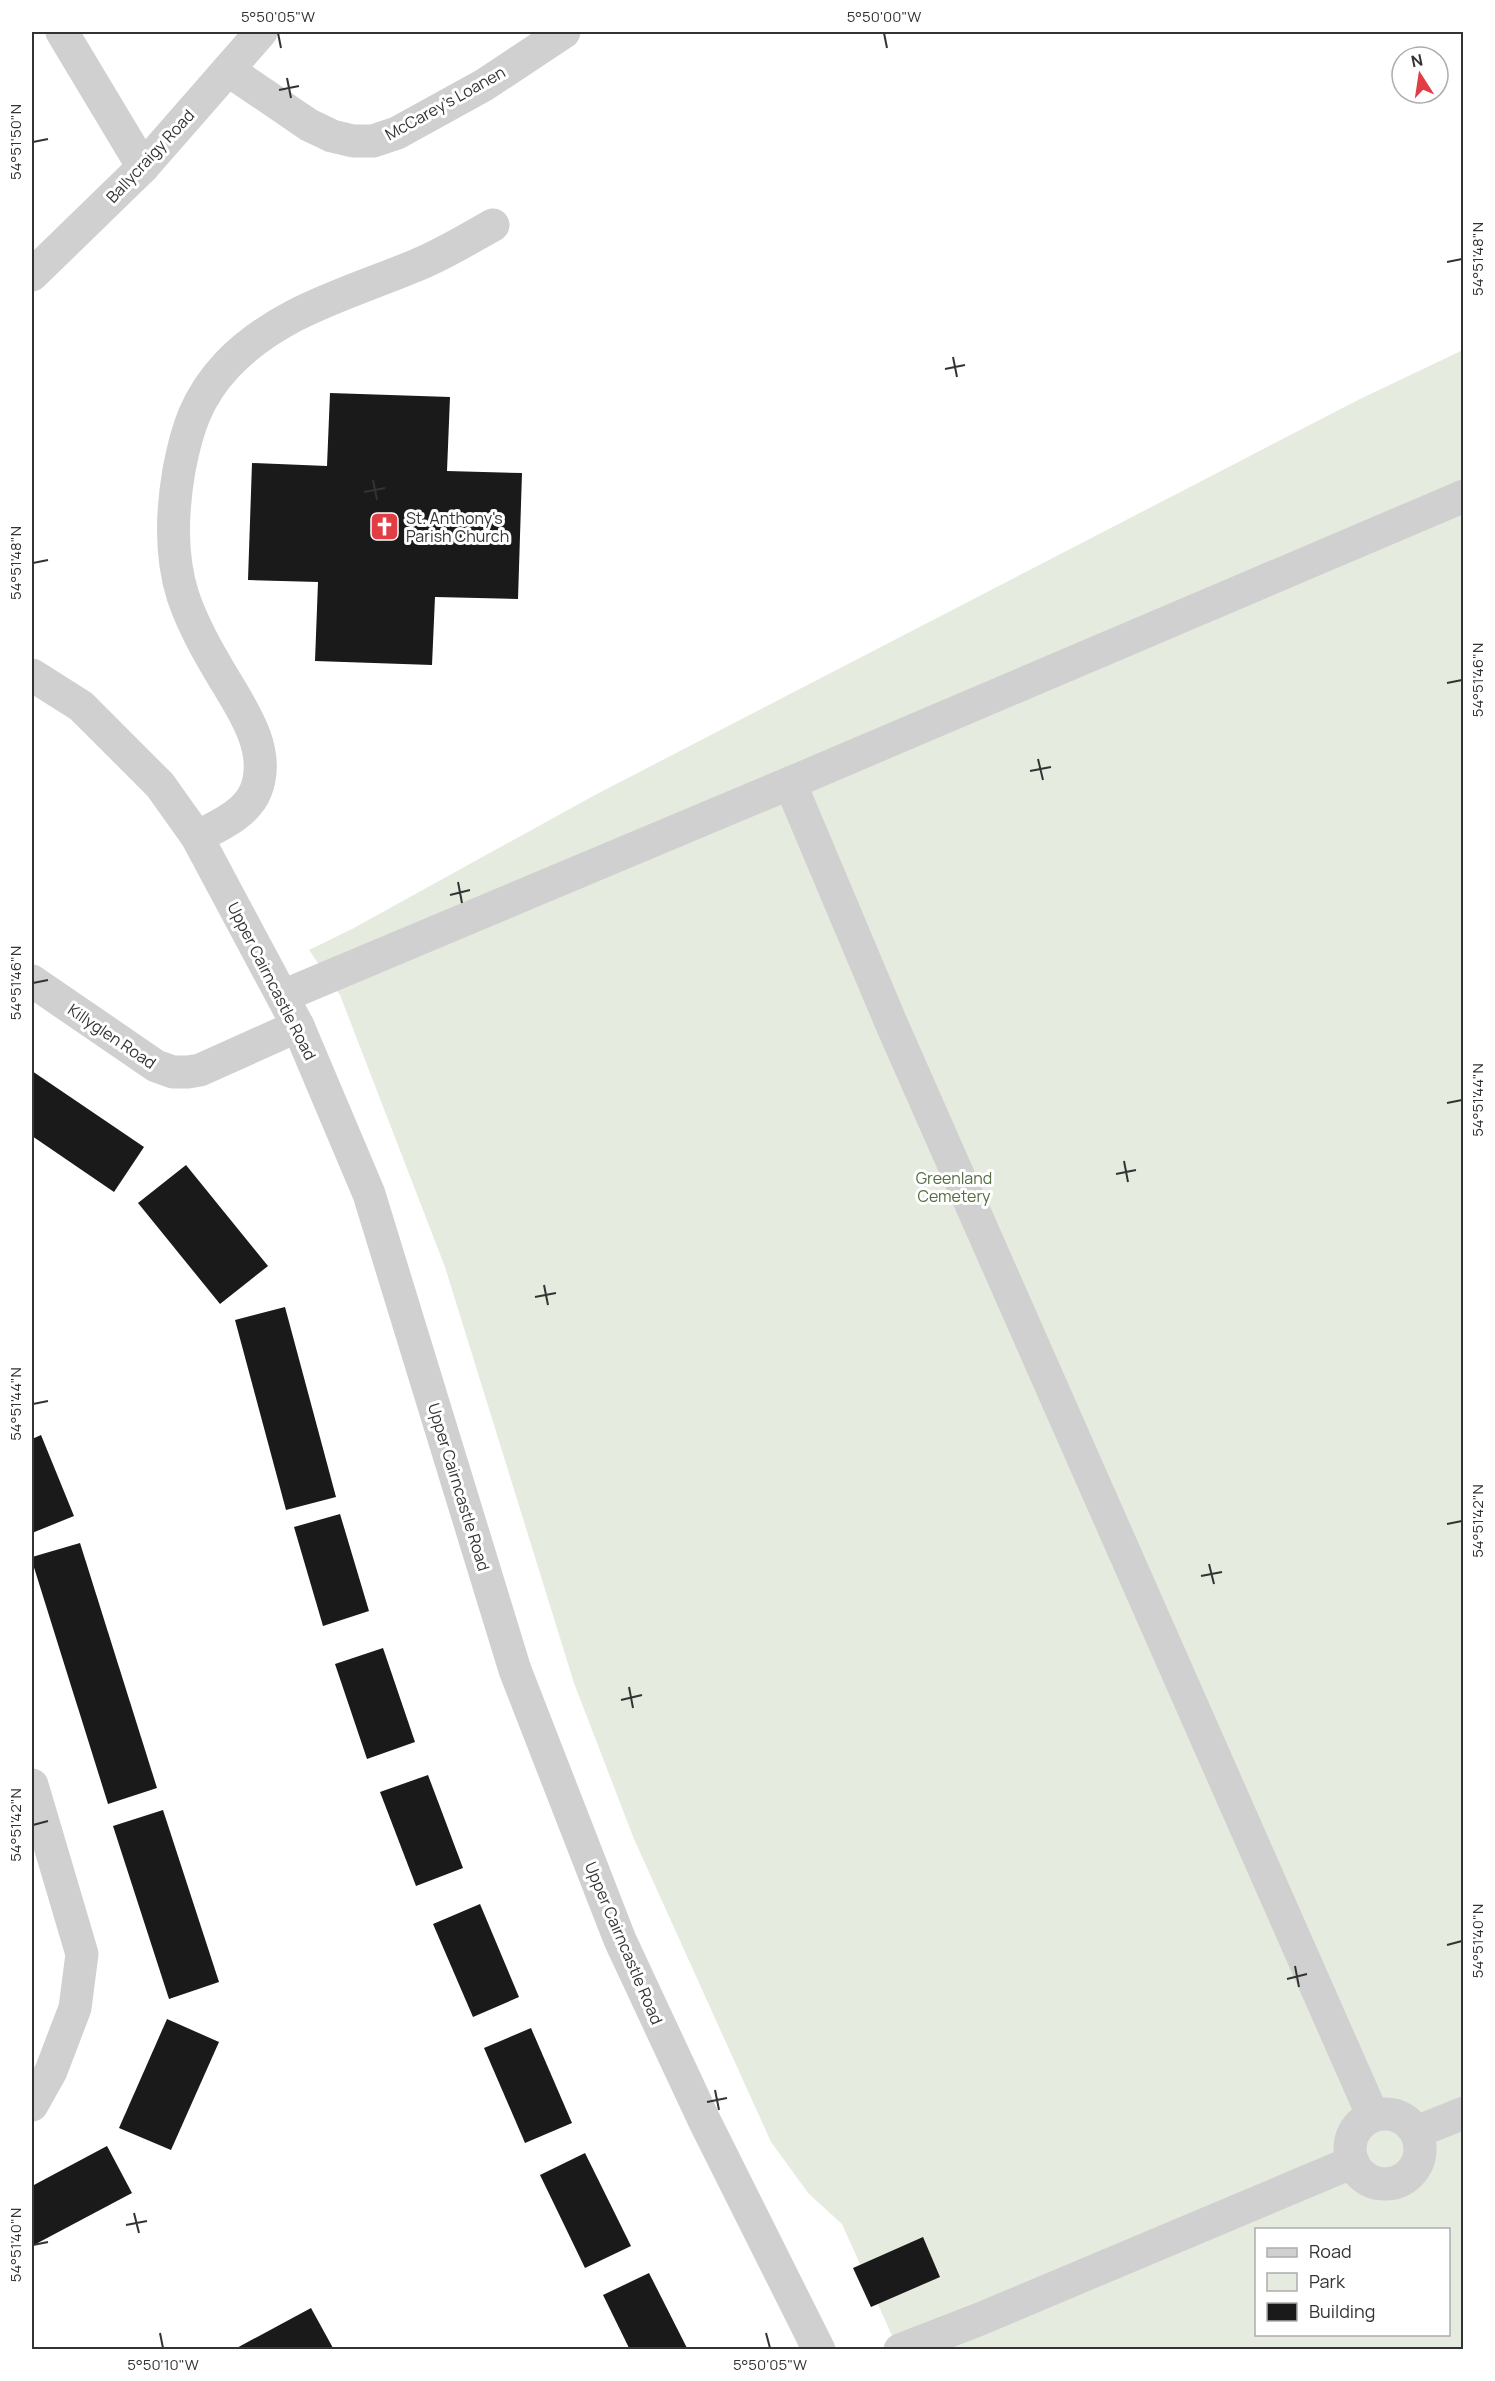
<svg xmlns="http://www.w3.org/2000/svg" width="1495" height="2381" viewBox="0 0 1495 2381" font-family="Manrope,sans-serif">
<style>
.green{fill:#e5ebdf;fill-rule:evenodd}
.building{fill:#1a1a1a}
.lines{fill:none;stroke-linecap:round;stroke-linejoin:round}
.minor{stroke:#d0d0d0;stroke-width:33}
.ticks{fill:none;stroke:#333;stroke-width:2}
.labels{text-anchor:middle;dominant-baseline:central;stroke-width:6;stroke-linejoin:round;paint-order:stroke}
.street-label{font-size:16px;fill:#333;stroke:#fff}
.poi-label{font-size:16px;fill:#333;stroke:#fff;text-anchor:start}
.park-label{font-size:16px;fill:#546e40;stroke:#fff}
.neatline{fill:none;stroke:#333;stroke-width:2}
.ticks-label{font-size:15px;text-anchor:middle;fill:#333}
</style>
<rect width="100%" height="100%" fill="#fff"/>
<path class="green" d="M1463,350V2349H898L842,2224L809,2194L771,2142L634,1839L574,1683L445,1267L340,995L309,950L352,929L595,795L1360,399ZM1256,2230H1448V2334H1256Z"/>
<g class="building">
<polygon points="330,393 450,397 447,471 522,473 518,599 435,597 432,665 315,661 318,582 248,580 252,463 327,466"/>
<polygon points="32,1071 144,1147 114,1192 32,1136"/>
<polygon points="186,1165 268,1266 220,1304 138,1203"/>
<polygon points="285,1307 336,1497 286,1510 235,1320"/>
<polygon points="41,1435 74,1516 32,1533 32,1439"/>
<polygon points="340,1514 369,1611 323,1626 294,1527"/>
<polygon points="80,1543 157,1788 108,1804 32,1561 32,1557"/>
<polygon points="383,1648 415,1742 367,1759 335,1664"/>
<polygon points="428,1775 463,1868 416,1886 380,1792"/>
<polygon points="163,1810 219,1982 169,1999 113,1826"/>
<polygon points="480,1904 519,1997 473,2017 433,1924"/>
<polygon points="167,2019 219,2042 171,2150 119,2128"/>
<polygon points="531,2028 572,2123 525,2143 484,2048"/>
<polygon points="107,2146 132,2193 32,2246 32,2186"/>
<polygon points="585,2153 631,2246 585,2268 540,2175"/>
<polygon points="923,2237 940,2277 871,2307 853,2268"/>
<polygon points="649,2273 688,2350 630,2350 603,2295"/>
<polygon points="311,2308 333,2348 233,2350"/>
</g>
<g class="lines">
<g class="minor">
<polyline points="62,32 143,167"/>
<polyline points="228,70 309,125 332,136 353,141 373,141 397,133 484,85 564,32"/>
<polyline points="32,275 143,167 261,32"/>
<polyline points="32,675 81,706 160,785 197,837 298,1026 369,1194 515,1670 620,1940 704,2120 819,2350"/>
<polyline points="790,783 892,1025 1373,2116"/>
<path d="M197,837C218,826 247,814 256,790C273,746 236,701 216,665C203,643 191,620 183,596C170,556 172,511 179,470C187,428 197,397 227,365C278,311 350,293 417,265C444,254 468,239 493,225"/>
<polyline points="32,981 156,1066 173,1072 188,1072 200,1070 298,1026"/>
<polyline points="283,996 790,783 1464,496"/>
<polyline points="32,1785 82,1954 75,2008 51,2071 32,2105"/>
<circle cx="1385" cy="2149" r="35"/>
<polyline points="1416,2132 1464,2113"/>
<polyline points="900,2350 980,2319 1353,2162"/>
</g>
</g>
<path class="ticks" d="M278,33L281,48M884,33L887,48M287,78L291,98M279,90L299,86M33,142L48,139M1447,262L1462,259M953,357L957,377M945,369L965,365M373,480L377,500M364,492L385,488M33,563L48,560M1447,683L1462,680M1038,759L1043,780M1030,771L1051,767M458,882L462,903M450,895L470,890M33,983L48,980M1447,1103L1462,1100M1124,1161L1128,1182M1116,1174L1136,1170M544,1285L548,1305M535,1297L556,1293M33,1404L48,1401M1447,1524L1462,1521M1209,1564L1214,1584M1201,1576L1222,1572M629,1687L633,1708M621,1700L642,1695M33,1825L48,1821M1447,1945L1462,1941M1295,1966L1299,1987M1287,1979L1307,1974M715,2090L719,2110M707,2102L727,2098M134,2213L139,2233M126,2225L147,2221M33,2245L48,2242M160,2333L163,2348M766,2333L770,2348"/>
<defs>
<symbol id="church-square" viewBox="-11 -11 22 22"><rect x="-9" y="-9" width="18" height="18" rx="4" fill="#e13d45" stroke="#fff"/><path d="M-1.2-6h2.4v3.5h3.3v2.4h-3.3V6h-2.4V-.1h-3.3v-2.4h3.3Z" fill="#fff"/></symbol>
</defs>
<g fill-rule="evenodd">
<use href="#church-square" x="368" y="510" width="33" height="33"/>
</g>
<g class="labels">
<g class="street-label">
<text transform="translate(445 103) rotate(-29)">McCarey's Loanen</text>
<text transform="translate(150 156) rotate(-47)">Ballycraigy Road</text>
<text transform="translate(272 981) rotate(63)">Upper Cairncastle Road</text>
<text transform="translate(112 1036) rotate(34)">Killyglen Road</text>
<text transform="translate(459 1487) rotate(73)">Upper Cairncastle Road</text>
<text transform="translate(624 1943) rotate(67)">Upper Cairncastle Road</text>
</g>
<g class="poi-label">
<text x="406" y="518">St. Anthony's<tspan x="406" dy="18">Parish Church</tspan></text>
</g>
<g class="park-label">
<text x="954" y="1178">Greenland<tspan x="954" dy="18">Cemetery</tspan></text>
</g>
</g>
<rect width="1495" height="2381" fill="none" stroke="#ffffff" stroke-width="66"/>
<rect x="1255" y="2228" width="195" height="108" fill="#ffffff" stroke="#adadad" stroke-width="1.5"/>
<rect x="1267" y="2248" width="30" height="9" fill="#d0d0d0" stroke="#adadad" stroke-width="1.5"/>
<text x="1309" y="2258" font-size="18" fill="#333333">Road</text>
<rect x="1267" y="2273" width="30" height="18" fill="#e5ebdf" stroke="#adadad" stroke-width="1.5"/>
<text x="1309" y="2288" font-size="18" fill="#333333">Park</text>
<rect x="1267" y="2303" width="30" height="18" fill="#1a1a1a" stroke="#adadad" stroke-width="1.5"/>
<text x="1309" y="2318" font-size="18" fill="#333333">Building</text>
<g transform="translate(1420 75) rotate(348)"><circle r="28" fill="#ffffff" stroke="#adadad" stroke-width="1.5"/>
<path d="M0-4.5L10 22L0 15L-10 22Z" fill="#e13d45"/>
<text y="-9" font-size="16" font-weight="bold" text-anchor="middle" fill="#333333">N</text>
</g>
<rect x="33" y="33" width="1429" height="2315" class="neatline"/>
<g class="ticks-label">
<text x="278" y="22">5°50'05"W</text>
<text x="884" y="22">5°50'00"W</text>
<text transform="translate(16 142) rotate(-90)" y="5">54°51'50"N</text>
<text transform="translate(1478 259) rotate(-90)" y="5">54°51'48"N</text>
<text transform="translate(16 563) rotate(-90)" y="5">54°51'48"N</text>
<text transform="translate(1478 680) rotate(-90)" y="5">54°51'46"N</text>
<text transform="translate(16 983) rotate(-90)" y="5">54°51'46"N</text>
<text transform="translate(1478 1100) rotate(-90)" y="5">54°51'44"N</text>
<text transform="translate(16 1404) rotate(-90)" y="5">54°51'44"N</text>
<text transform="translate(1478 1521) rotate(-90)" y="5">54°51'42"N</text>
<text transform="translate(16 1825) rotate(-90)" y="5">54°51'42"N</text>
<text transform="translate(1478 1941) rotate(-90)" y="5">54°51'40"N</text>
<text transform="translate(16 2245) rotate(-90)" y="5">54°51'40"N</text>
<text x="163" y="2370">5°50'10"W</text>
<text x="770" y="2370">5°50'05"W</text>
</g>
</svg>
